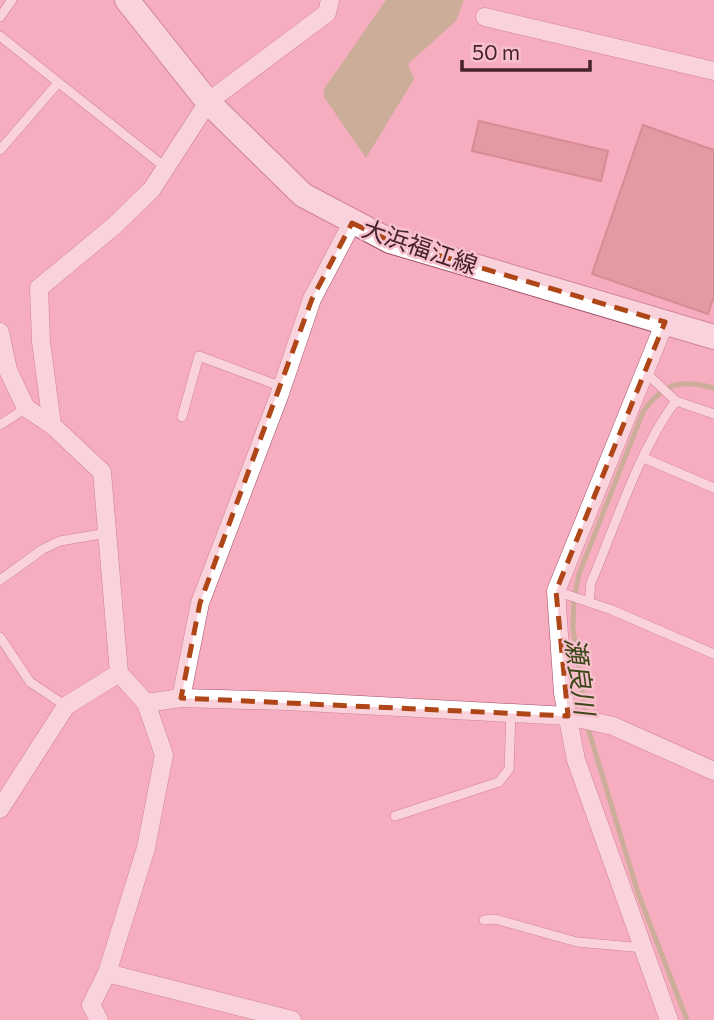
<svg xmlns="http://www.w3.org/2000/svg" width="714" height="1020" viewBox="0 0 714 1020" font-family="Commissioner,'Noto Sans JP',sans-serif">
<style>
.water{fill:#99ae6a}
.lines{fill:none;stroke-linecap:round;stroke-linejoin:round}
.stream{stroke:#99ae6a;stroke-width:5}
.building{fill:#cf8480;stroke:#b6615e;stroke-width:2}
.lane-casing{stroke:#a15068;stroke-width:10}
.street-casing{stroke:#a15068;stroke-width:19}
.secondary-casing{stroke:#a15068;stroke-width:26}
.lane{stroke:#fff;stroke-width:9}
.street{stroke:#fff;stroke-width:18}
.secondary{stroke:#fff;stroke-width:24}
.marked{fill:none;stroke:#af4617;stroke-width:5;stroke-dasharray:14 9;stroke-linejoin:round}
.labels{text-anchor:middle;dominant-baseline:central;stroke-width:5;stroke-linejoin:round;paint-order:stroke}
.street-label{font-size:24px;fill:#45222c;stroke:#f8c0cd}
.water-label{font-size:26px;font-style:italic;fill:#3a4716;stroke:#f8c0cd}
</style>
<rect width="100%" height="100%" fill="#f5adbf"/>
<polygon class="water" points="386,0 464,0 456,21 408,64 414,79 366,158 324,97 324,89"/>
<g class="lines">
<g class="stream">
<path d="M586,715L573,629L574,599L579,574L643,412C664,382 681,379 714,388"/>
<polyline points="587,725 638,893 687,1020"/>
</g>
</g>
<g class="building">
<polygon points="479,121 608,151 601,181 472,151"/>
<polygon points="643,125 714,150 714,296 708,314 592,274"/>
</g>
<g class="lines">
<defs>
<g id="lane">
<polyline points="0,17 12,0"/>
<polyline points="0,36 166,168"/>
<polyline points="0,150 58,83"/>
<polyline points="644,371 676,401 714,414"/>
<polyline points="182,417 199,356 282,387"/>
<polyline points="0,425 26,408"/>
<polyline points="644,458 714,488"/>
<polyline points="0,580 43,549 60,541 107,533"/>
<polyline points="556,591 612,610 714,654"/>
<path d="M589,602L591,583C615,527 639,449 676,401"/>
<polyline points="0,637 30,682 66,706"/>
<polyline points="395,816 499,782 509,769 511,713"/>
<polyline points="484,920 495,919 577,942 644,948"/>
</g>
<g id="street">
<polyline points="485,17 714,71"/>
<polyline points="665,322 556,591 563,693 576,760 669,1020"/>
<polyline points="0,332 8,370 26,408 52,425 102,472 119,673 146,703 181,698 287,701 568,716 613,726 714,771"/>
<polyline points="52,425 41,342 39,288 114,226 152,189 208,102 327,13 330,0"/>
<polyline points="181,698 200,603 279,396 312,299 352,223"/>
<polyline points="0,809 66,706 119,673"/>
<polyline points="107,973 292,1020"/>
<polyline points="99,1020 91,1005 107,973 146,848 164,755 146,703"/>
</g>
<polyline id="secondary" points="127,0 208,102 303,195 390,241 714,337"/>
</defs>
<use href="#lane" class="lane-casing"/>
<use href="#street" class="street-casing"/>
<use href="#secondary" class="secondary-casing"/>
<use href="#lane" class="lane"/>
<use href="#street" class="street"/>
<use href="#secondary" class="secondary"/>
</g>
<path d="M0 0H714V1020H0ZM352,223L390,241L665,322L556,591L568,716L181,698L200,603L312,299Z" fill="#f5adbf" fill-opacity=".55" fill-rule="evenodd"/>
<path class="marked" d="M352,223L390,241L665,322L556,591L568,716L181,698L200,603L312,299Z"/>
<g class="labels">
<g class="street-label">
<text transform="translate(420 246) rotate(19)">大浜福江線</text>
</g>
<g class="water-label">
<text transform="translate(581 676) rotate(82)">瀬良川</text>
</g>
</g>
<path d="M462 60v10h128v-10" fill="none" stroke="#45222c" stroke-width="3.5"/>
<text x="472" y="60" font-size="21" fill="#45222c" stroke="#f8c0cd" stroke-width="5" paint-order="stroke">50 m</text>
</svg>
